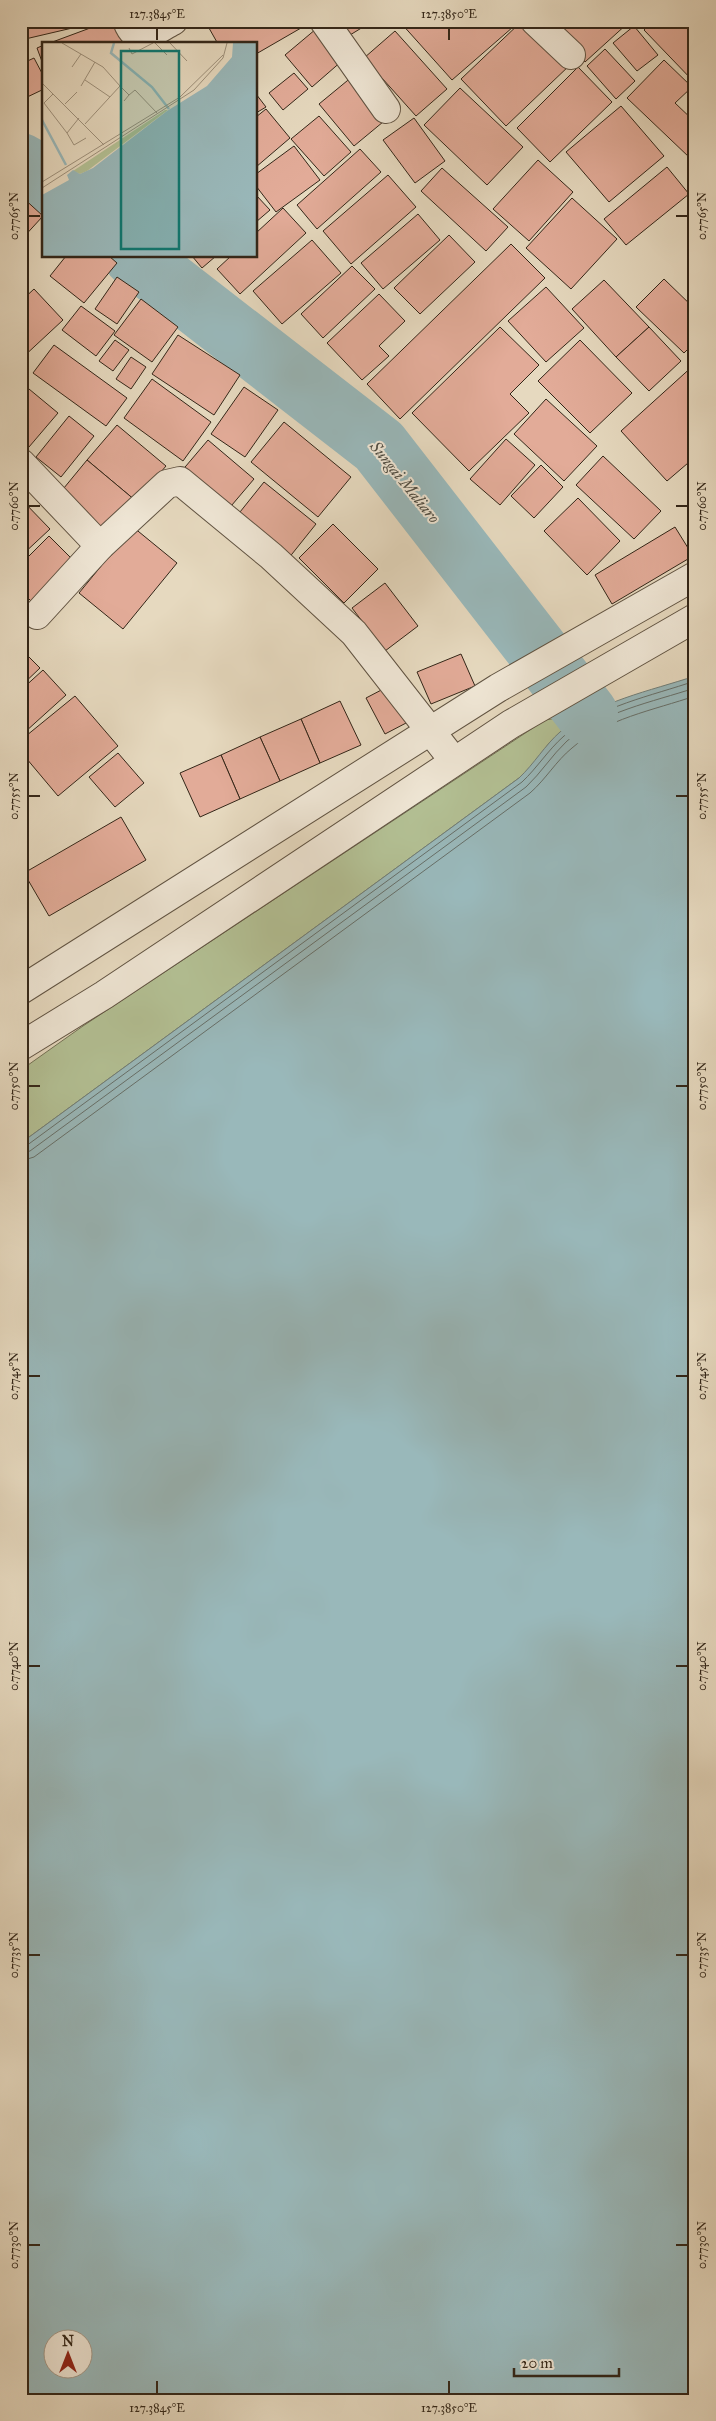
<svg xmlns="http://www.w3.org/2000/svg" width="716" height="2421" viewBox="0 0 716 2421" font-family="'IM FELL Great Primer',serif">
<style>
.green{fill:#b3c094;stroke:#737356}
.water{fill:#99b8ba;stroke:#707e79;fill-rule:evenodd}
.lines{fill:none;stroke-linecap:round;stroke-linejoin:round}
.shore{stroke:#666f69;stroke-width:1}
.river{stroke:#99b8ba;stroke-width:62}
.building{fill:#e2ab98;stroke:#332618}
.minor-casing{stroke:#605342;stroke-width:30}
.tertiary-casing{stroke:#605342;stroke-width:30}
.minor{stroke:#efe6d5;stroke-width:28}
.tertiary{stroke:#efe6d5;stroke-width:28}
.ticks{fill:none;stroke:#332618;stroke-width:2}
.labels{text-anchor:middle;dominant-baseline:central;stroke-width:4;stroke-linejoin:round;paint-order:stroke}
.water-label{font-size:16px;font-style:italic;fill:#4c4a40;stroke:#efe6d5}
.inset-river{fill:none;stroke:#99b8ba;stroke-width:2.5}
.inset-road{fill:none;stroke:#9e917c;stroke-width:1}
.view{fill:#0f766e;fill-opacity:0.15;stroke:#0f766e;stroke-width:2.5}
.inset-edge{fill:none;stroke:#332618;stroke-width:2.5}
.neatline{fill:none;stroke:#332618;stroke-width:2}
.ticks-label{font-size:12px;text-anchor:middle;fill:#332618}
</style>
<rect width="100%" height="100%" fill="#e6d9bf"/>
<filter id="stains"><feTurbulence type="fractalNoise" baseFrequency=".004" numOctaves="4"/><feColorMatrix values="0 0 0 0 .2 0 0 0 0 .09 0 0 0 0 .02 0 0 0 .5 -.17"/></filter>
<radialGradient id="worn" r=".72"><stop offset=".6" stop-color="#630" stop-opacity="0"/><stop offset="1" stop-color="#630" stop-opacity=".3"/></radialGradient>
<polygon class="green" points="557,718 578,720 550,742 530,768 519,778 21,1143 21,1070 83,1026 545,720"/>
<path class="water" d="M695,676V2400H21V1143L519,778C534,764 545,745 560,732C598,701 650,691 695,676ZM52,2338H82V2368H52Z"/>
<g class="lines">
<g class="shore">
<path d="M21,1147L26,1146L522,782C537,768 548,750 564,736C600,706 651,696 695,681"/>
<path d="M21,1153L30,1151L526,787C541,773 552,755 567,741C602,712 652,702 695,688"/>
<path d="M21,1161L34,1157L530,793C546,779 556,761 572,748C605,719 654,710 695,696"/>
</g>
<g class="river">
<polyline points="21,164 44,182"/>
<polyline points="134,256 379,446 587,714"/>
</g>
</g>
<g class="building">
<polygon points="21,21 98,21 98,22 21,40"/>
<polygon points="109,21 124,21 132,44 47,44"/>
<polygon points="205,21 297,21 301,28 256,54 256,44 218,44"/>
<polygon points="334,21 373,21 345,38"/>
<polygon points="508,21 513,27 452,80 400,22"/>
<polygon points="522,21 571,64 506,126 461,79"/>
<polygon points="559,21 626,21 628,23 585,62 553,26"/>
<polygon points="653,21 691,21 695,25 695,83 644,30"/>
<polygon points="634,26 658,55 637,71 613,43"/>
<polygon points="316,29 343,60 312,87 285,55"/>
<polygon points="395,31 447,89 416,116 364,58"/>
<polygon points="44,45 44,67 37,48"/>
<polygon points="605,49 635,81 616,99 587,66"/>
<polygon points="34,58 44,77 44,89 21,100 21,64"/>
<polygon points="664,60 692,87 675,103 695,122 695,153 690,158 627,98"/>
<polygon points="578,67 612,102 550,162 517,128"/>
<polygon points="294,73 308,89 283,110 269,93"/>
<polygon points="353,76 389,117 354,146 319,104"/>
<polygon points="460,88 523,147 487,185 424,125"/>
<polygon points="256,94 266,107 256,113"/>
<polygon points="621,106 664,156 609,202 566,152"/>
<polygon points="266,109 290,138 256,167 256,117"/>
<polygon points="319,116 351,152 324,176 291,139"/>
<polygon points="414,118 445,161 415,183 383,140"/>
<polygon points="294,146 320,180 276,212 256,186 256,174"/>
<polygon points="360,149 381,172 317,229 297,205"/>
<polygon points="538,160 573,192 529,241 493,209"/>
<polygon points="667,167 689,194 626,245 604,219"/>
<polygon points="442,168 508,227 486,251 421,191"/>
<polygon points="388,175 416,207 351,264 323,231"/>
<polygon points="256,195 270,210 256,222"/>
<polygon points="21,196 43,216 21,240"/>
<polygon points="572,198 617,239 571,289 526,248"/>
<polygon points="283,208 306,233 240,294 217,269 231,256 256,256 256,233"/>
<polygon points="418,214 440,240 383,289 361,263"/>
<polygon points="449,235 475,262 420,314 394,288"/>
<polygon points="312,240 341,273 282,324 253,291"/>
<polygon points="511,244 545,278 400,419 367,384"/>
<polygon points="66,256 109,256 117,263 84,303 50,276"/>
<polygon points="192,256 216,256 202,268"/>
<polygon points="352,266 375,289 323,338 301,314"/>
<polygon points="117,277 139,292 117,324 95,309"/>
<polygon points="664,279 695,309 695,342 684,353 636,307"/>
<polygon points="604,280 649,327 616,357 572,309"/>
<polygon points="546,287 584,328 546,362 508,321"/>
<polygon points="34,289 63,320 21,359 21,301"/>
<polygon points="379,294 405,321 379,346 389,356 362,380 327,343"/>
<polygon points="141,299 178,327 152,362 114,335"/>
<polygon points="81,306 115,331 96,356 62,330"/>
<polygon points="500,327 539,365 510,394 529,413 469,471 412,413"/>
<polygon points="649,327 681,361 649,391 616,357"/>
<polygon points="178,335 240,375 214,415 152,374"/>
<polygon points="115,340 129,350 113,371 99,361"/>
<polygon points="580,340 632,393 590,433 538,381"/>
<polygon points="54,345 127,398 106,426 33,373"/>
<polygon points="131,357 146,367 131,389 116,379"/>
<polygon points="695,364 695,457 667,481 621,431"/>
<polygon points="152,379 211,422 183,461 124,418"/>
<polygon points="244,387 278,410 245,457 211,434"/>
<polygon points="29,389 58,413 23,454 21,452 21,397"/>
<polygon points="546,399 597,446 564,481 514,434"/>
<polygon points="69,416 94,436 61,477 36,457"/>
<polygon points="284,422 351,477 318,517 251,462"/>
<polygon points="117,425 166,466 136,501 87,460"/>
<polygon points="506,439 535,465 500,505 470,479"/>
<polygon points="208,440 254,479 226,512 180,473"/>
<polygon points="603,456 661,511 634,539 576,485"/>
<polygon points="87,460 136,501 107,534 59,494"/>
<polygon points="541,465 563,487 534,518 511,496"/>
<polygon points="264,482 316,524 288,559 236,517"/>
<polygon points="578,498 620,541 587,575 544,531"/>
<polygon points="21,499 50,529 21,556"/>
<polygon points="333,524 378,569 344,603 299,558"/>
<polygon points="133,527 177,563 123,629 79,593"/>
<polygon points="675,527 693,556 612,604 595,575"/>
<polygon points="49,536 76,563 34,604 21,591 21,564"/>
<polygon points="385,583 418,626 385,651 352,608"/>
<polygon points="21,649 40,668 21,686"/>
<polygon points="461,654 475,686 431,704 417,672"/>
<polygon points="43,670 66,695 25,732 21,728 21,690"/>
<polygon points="389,686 408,722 385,734 366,698"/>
<polygon points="75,696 118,746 58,796 21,752 21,740"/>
<polygon points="340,701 361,745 320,763 301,719"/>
<polygon points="301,719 320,763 280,781 260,737"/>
<polygon points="260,737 280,781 240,799 221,755"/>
<polygon points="118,753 144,783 115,807 89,777"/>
<polygon points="221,755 240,799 200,817 180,773"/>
<polygon points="121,817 146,860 49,916 24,873"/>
</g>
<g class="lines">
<defs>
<g id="minor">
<path d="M127,21C137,48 155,30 173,21"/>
<polyline points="324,21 386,109"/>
<polyline points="535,21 571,55"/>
<polyline points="21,463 100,546 37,615"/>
<polyline points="100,546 167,484 180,481 271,556 354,633 454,761"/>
</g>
<g id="tertiary">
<polyline points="21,990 498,688 695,576"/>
<polyline points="21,1046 104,995 511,724 695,618"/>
</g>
</defs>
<use href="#minor" class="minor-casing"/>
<use href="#tertiary" class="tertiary-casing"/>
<use href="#minor" class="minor"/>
<use href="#tertiary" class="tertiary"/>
</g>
<path class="ticks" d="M157,28V40M449,28V40M28,216H40M676,216H688M28,506H40M676,506H688M28,796H40M676,796H688M28,1086H40M676,1086H688M28,1376H40M676,1376H688M28,1666H40M676,1666H688M28,1955H40M676,1955H688M28,2245H40M676,2245H688M157,2381V2394M449,2381V2394"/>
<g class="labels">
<g class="water-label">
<text transform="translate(405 482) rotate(51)">Sungai Maliaro</text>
</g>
</g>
<g transform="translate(42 42)">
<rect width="215" height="215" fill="#e6d9bf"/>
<path d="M123,68H126L45,129L38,132L31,129Z" fill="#b3c094"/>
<path d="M191,1H215V214H0V153L27,138L25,133L31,128L38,132L51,126L125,69L165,44L190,15Z" fill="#99b8ba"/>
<path class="inset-river" d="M72,1L69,11L110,45L127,67M0,78L24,123"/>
<path class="inset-road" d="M20,1L61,25L78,44L43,82M113,1L125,13M128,1L145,19M87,6L90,12L111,1M30,25L39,12M43,38L68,55M0,41L62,103M39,44L53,20M78,44L87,53L82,59M11,52L2,61L25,91M87,53L93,48L115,71M23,62L35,50M37,76L25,91L32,103L44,96M0,140L138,55L181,13M0,146L152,48L181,16L185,1"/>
<path class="view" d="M79,9H137V207H79Z"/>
<rect width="215" height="215" class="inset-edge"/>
</g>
<rect width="716" height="2421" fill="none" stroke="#e6d9bf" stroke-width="55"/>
<g transform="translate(68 2354)"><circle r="24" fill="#efe6d5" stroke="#a49989"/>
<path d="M0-4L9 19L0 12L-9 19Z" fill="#8f2418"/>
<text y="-8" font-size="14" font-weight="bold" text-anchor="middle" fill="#332618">N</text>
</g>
<path d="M514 2368v8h105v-8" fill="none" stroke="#332618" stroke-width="2.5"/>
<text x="521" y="2368" font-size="15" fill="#332618" stroke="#efe6d5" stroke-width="4" paint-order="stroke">20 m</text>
<rect x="28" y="28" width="660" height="2366" class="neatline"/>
<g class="ticks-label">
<text x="157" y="18">127.3845°E</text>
<text x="449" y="18">127.3850°E</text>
<text transform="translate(14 216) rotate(-90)" y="4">0.7765°N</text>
<text transform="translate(702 216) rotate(-90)" y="4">0.7765°N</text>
<text transform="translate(14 506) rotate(-90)" y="4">0.7760°N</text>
<text transform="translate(702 506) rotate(-90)" y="4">0.7760°N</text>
<text transform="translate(14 796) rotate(-90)" y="4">0.7755°N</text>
<text transform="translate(702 796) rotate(-90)" y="4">0.7755°N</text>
<text transform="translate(14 1086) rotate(-90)" y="4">0.7750°N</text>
<text transform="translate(702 1086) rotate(-90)" y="4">0.7750°N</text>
<text transform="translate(14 1376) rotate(-90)" y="4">0.7745°N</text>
<text transform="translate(702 1376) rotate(-90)" y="4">0.7745°N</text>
<text transform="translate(14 1666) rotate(-90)" y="4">0.7740°N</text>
<text transform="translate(702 1666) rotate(-90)" y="4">0.7740°N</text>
<text transform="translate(14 1955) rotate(-90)" y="4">0.7735°N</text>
<text transform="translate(702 1955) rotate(-90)" y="4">0.7735°N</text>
<text transform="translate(14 2245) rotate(-90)" y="4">0.7730°N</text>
<text transform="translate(702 2245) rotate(-90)" y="4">0.7730°N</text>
<text x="157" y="2412">127.3845°E</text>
<text x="449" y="2412">127.3850°E</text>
</g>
<rect width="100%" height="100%" filter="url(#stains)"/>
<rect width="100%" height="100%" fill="url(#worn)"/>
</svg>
